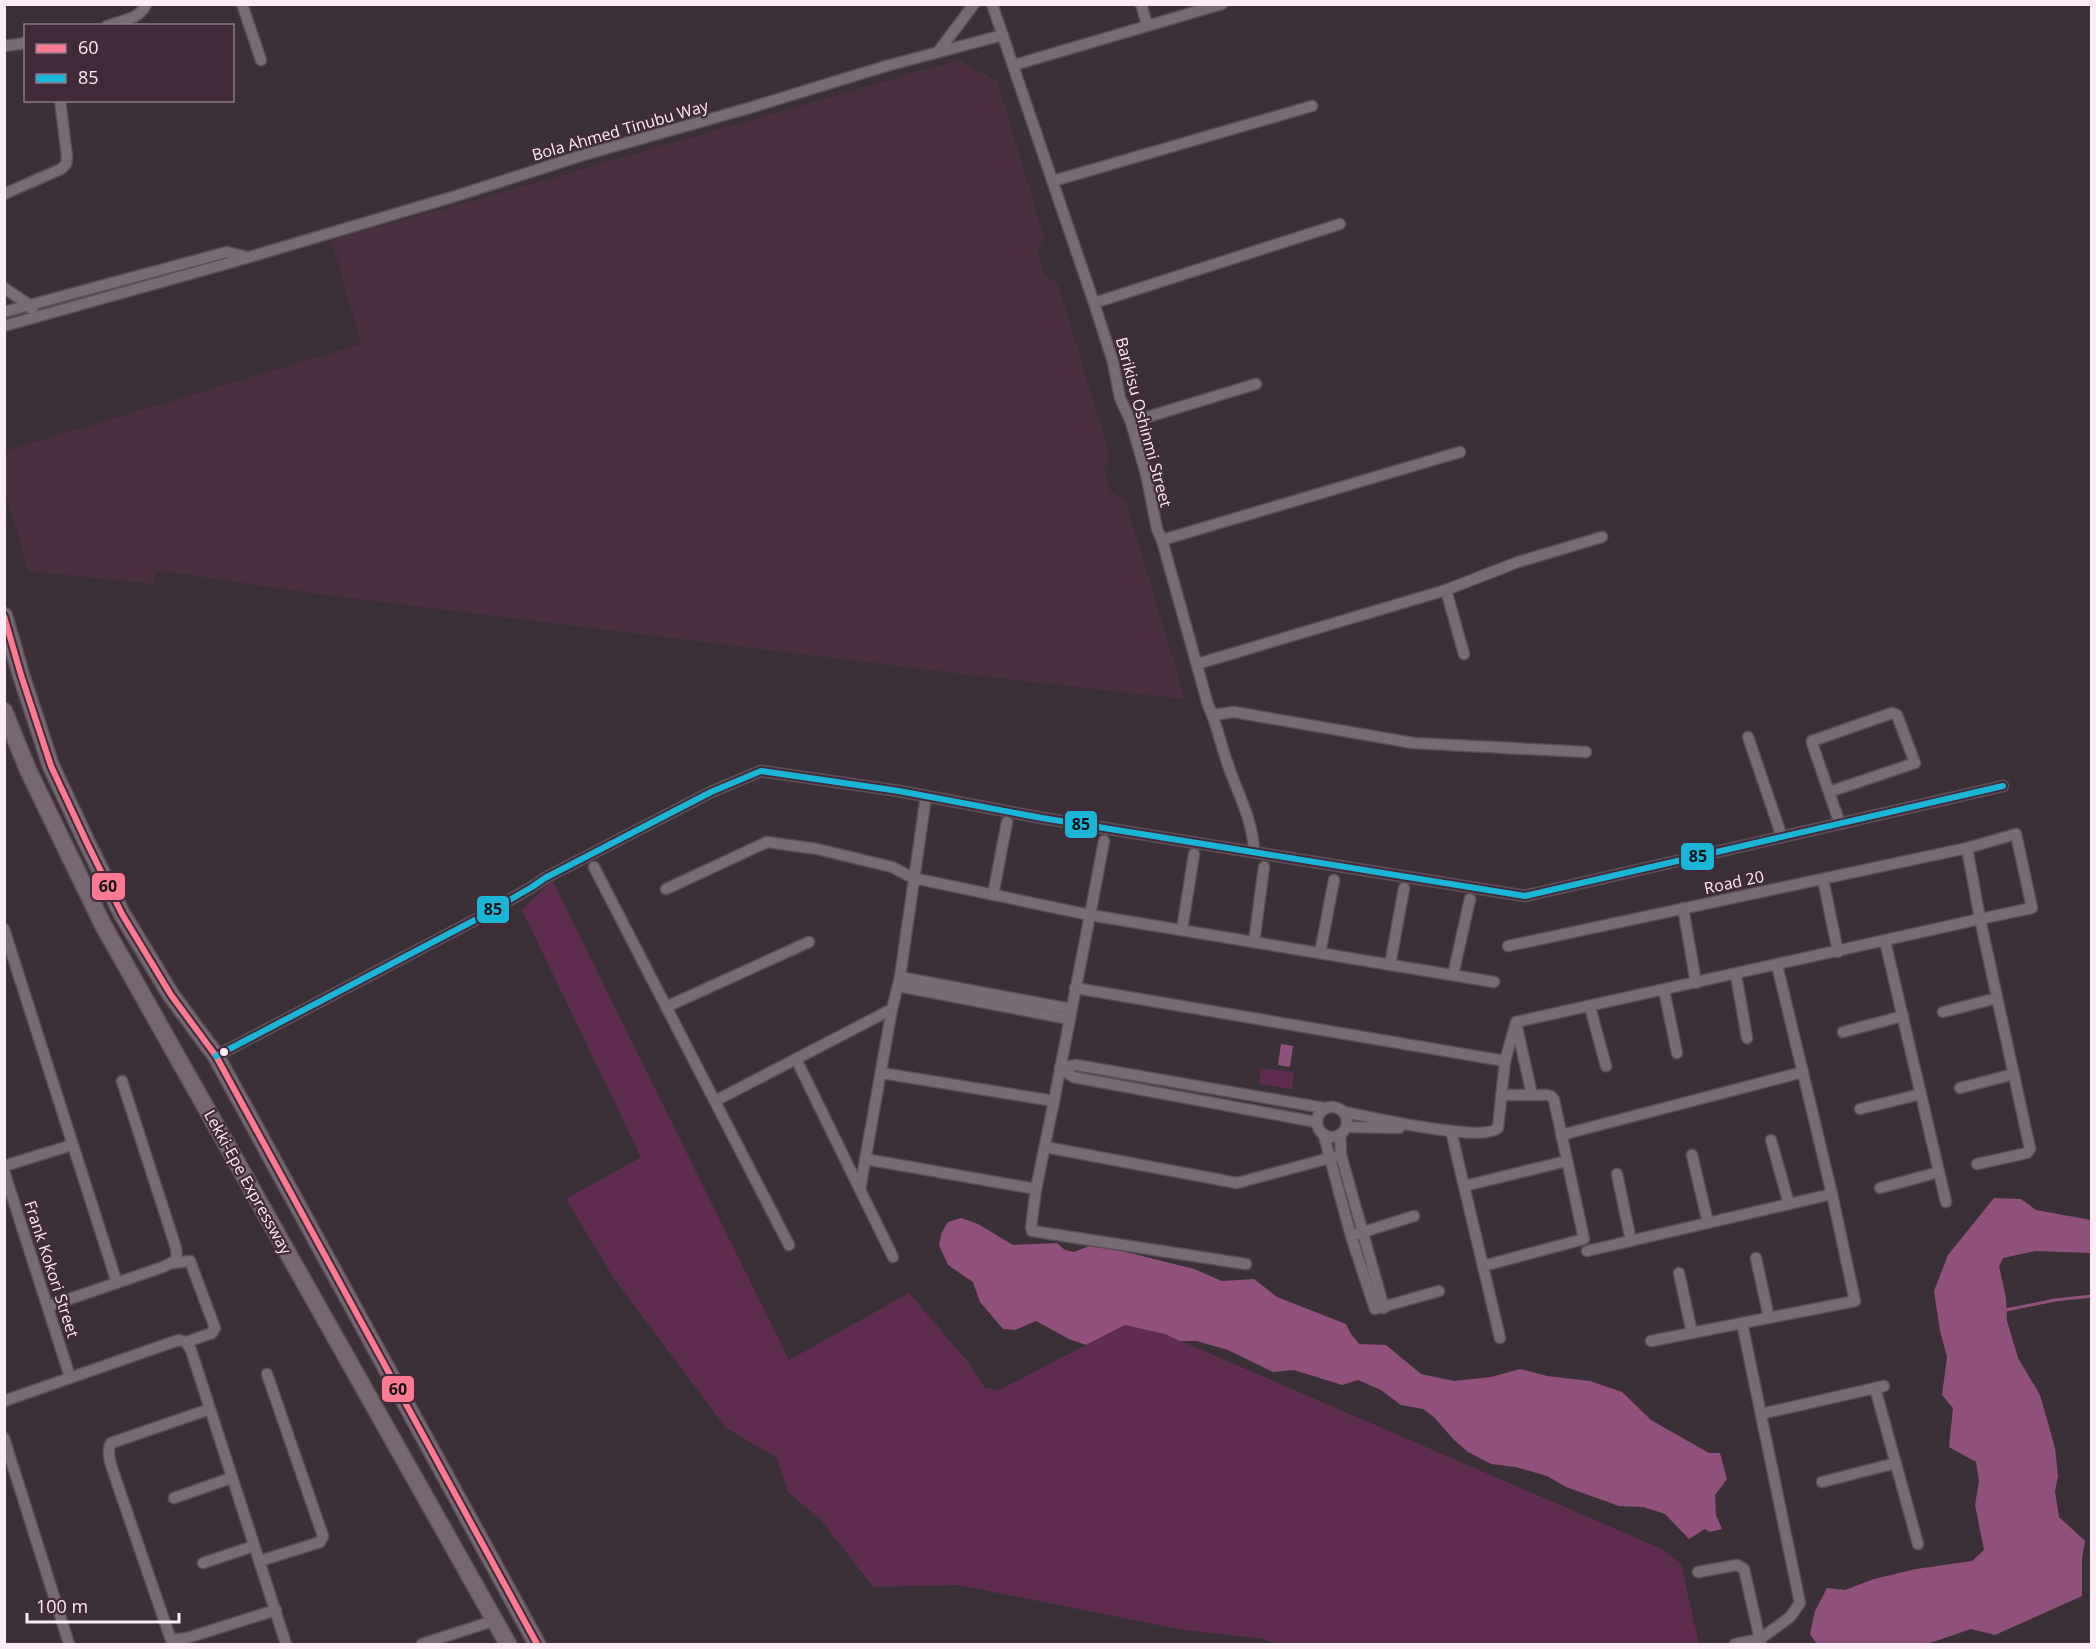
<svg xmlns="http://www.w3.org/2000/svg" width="2096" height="1649" viewBox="0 0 2096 1649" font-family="'Open Sans',sans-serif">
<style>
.built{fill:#4c3042}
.green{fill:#5e2d4f}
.water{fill:#90517c}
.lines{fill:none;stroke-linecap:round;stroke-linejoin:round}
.stream{stroke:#90517c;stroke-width:3}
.minor-casing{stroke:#5b4f57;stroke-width:13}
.highway-casing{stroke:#5b4f57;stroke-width:19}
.minor{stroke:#776c73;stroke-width:10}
.highway{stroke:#766771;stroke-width:16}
.bus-1-casing{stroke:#422a3a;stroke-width:10}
.bus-2-casing{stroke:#422a3a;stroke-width:10}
.bus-1{stroke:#fe7a93;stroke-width:6}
.bus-2{stroke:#1ab6d8;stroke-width:6}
.bus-dot{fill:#fcecf6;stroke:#422a3a;stroke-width:2}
.labels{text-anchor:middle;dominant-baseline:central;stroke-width:4.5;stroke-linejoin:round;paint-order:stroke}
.street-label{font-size:16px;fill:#fcecf6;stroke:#422a3a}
.line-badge{stroke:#422a3a;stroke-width:2}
.pale-badge-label{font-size:16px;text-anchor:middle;font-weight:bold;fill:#111}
</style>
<rect width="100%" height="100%" fill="#3c3038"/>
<polygon class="built" points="959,60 997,81 1044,237 1037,252 1045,276 1058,284 1110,456 1104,470 1111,492 1125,500 1185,699 964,674 319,594 156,570 154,584 28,571 5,488 5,451 361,344 331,240 462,204"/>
<g class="green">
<polygon points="552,880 789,1360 909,1293 968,1362 985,1388 999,1390 1125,1325 1165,1334 1662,1549 1681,1564 1699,1644 1276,1644 1264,1639 1183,1630 958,1585 873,1587 821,1520 788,1492 777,1458 726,1428 613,1277 566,1199 641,1157 522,910"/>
<polygon points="1261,1068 1294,1072 1292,1089 1259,1084"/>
</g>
<g class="water">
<polygon points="1281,1044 1293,1046 1290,1067 1278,1065"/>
<polygon points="1994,1198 2021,1199 2036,1210 2091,1220 2091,1253 2035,1251 2003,1258 1999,1266 2006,1298 2007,1321 2018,1358 2040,1395 2055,1448 2058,1476 2055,1491 2059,1517 2085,1541 2082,1558 2082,1596 1995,1635 1971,1629 1927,1644 1817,1644 1810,1634 1815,1611 1827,1588 1845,1590 1874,1579 1916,1569 1972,1561 1984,1550 1975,1505 1979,1481 1976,1462 1949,1447 1953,1408 1942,1395 1947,1357 1940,1331 1934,1291 1948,1255"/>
<polygon points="961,1218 978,1224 1013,1245 1057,1243 1065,1250 1074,1252 1094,1244 1194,1269 1222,1281 1254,1279 1277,1297 1346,1324 1351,1334 1359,1344 1386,1345 1421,1374 1454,1381 1491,1377 1520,1369 1547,1376 1590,1381 1622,1392 1651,1420 1709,1453 1720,1453 1727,1479 1715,1495 1716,1515 1722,1529 1710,1532 1705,1529 1689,1539 1665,1514 1643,1507 1619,1506 1566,1487 1547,1476 1516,1467 1491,1464 1468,1452 1453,1439 1434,1417 1423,1409 1401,1405 1381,1390 1358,1380 1342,1385 1294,1370 1273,1372 1228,1350 1197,1341 1180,1341 1165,1334 1125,1325 1086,1345 1069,1339 1036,1321 1015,1330 1003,1329 980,1302 973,1282 948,1265 939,1245 942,1232 948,1222"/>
</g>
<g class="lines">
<polyline class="stream" points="2006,1310 2055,1300 2092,1296"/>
<defs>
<g id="minor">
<polyline points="242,4 261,60"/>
<path d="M992,4L1094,303L1113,362L1120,398L1131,422L1146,474L1157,529L1162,540L1208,705C1217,724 1220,742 1227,762C1237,793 1252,816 1254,851"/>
<polyline points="1141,4 1147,25"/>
<path d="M107,26C120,21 141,19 146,4"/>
<polyline points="4,46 26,43"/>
<polyline points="938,52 974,4"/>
<polyline points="1014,65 1222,4"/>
<polyline points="1053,181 1312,106"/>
<polyline points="4,194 61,169 66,164 67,157 60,100"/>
<polyline points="4,288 31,306 32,309"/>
<polyline points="1094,303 1340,224"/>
<polyline points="4,312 227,252 247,257"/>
<polyline points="4,326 229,263 459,195 580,156 749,108 886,66 1003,35"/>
<polyline points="1131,422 1256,384"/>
<polyline points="1162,540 1460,452"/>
<polyline points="1446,590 1464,654"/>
<polyline points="1197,664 1446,590 1518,562 1602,537"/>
<polyline points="1213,715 1234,712 1413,743 1586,752"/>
<polyline points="1748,737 1782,837"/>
<polyline points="1829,792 1915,763 1897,715 1892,713 1812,741 1812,743 1840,824"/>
<polyline points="1104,841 1090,915 1494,982"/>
<polyline points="594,867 789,1245"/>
<polyline points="1823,879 1838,952"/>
<polyline points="666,889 767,842 817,849 892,867 913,878 1090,915 1054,1101"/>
<polyline points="993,895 1007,822"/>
<polyline points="1683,908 1696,983"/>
<polyline points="4,929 117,1283"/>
<polyline points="1182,930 1194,854"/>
<polyline points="1885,941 1946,1202"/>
<polyline points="1254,942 1264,867"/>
<polyline points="1508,946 1967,848 2016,834 2032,908 1980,919 2030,1149 2027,1153 1977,1164"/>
<polyline points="1320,953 1334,880"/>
<polyline points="1390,965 1404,888"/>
<polyline points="1453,975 1470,899"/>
<polyline points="1736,975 1747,1038"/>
<polyline points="900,977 1071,1009"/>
<polyline points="898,986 1069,1019"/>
<polyline points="1075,988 1505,1061 1516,1022 1980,919 1967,848"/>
<polyline points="1664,990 1677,1053"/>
<polyline points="666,1007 809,942"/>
<polyline points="1590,1007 1606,1066"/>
<polyline points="1943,1012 1997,998"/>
<polyline points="1516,1023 1532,1095"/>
<polyline points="1843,1032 1903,1016"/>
<polyline points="216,1056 475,920 532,887 545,878 711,792 761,771 899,791 1042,818 1525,896 2003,786"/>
<polyline points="796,1059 893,1257"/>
<polyline points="1060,1068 1076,1065 1324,1108"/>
<polyline points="1060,1068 1073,1077 1316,1122"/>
<polyline points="881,1073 1054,1101 1036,1189 1031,1228 1032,1231 1246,1264"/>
<polyline points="1960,1088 2014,1074"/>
<polyline points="715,1101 892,1009 900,977 926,796"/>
<circle cx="1332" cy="1122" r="15"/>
<polyline points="1860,1109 1921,1094"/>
<path d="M1344,1112C1370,1117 1481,1143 1498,1128L1505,1061"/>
<polyline points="1347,1127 1399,1128"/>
<polyline points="1451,1131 1500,1338"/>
<polyline points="1340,1135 1341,1155 1384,1308"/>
<polyline points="1561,1135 1803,1072"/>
<polyline points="1324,1136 1351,1236 1375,1309 1439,1291"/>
<polyline points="1771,1140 1789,1204"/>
<polyline points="1045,1147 1237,1183 1341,1155"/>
<polyline points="1692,1155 1708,1223"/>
<polyline points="865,1159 1036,1189"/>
<polyline points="4,1166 72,1145"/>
<polyline points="4,1171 70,1377"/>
<polyline points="1617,1174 1631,1241"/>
<polyline points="1464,1186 1567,1161"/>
<polyline points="1880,1188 1939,1172"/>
<polyline points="860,1189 892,1009"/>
<polyline points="1357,1234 1414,1216"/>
<polyline points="1587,1251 1832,1194"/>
<polyline points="1756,1258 1769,1318"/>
<polyline points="174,1263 190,1261 215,1328 212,1333 186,1342"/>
<polyline points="1483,1266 1584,1239 1554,1100 1551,1096 1547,1095 1501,1095"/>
<polyline points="1679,1273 1692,1333"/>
<polyline points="49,1306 163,1267 177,1260 176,1248 122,1081"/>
<polyline points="1651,1341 1855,1301 1832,1194 1777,965"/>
<polyline points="1875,1388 1918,1544"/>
<polyline points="4,1401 170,1343 179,1340 186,1342 191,1350 286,1644"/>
<path d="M210,1409L111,1443C105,1454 113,1469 116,1480L171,1640L187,1638L276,1610"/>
<polyline points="1761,1414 1884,1386"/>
<polyline points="4,1438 69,1644"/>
<polyline points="1822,1482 1896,1463"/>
<polyline points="174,1498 231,1478"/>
<polyline points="260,1561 320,1542 323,1536 267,1374"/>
<polyline points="203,1563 254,1546"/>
<polyline points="1698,1572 1737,1565 1744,1569 1761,1644"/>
<polyline points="422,1644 496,1620"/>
<polyline points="1735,1644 1760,1639 1790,1617 1800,1603 1742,1323"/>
</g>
<g id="highway">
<polyline points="4,616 21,675 51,766 87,843 122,914 171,995 216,1056 537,1644"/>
<polyline points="4,711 28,770 103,925 508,1644"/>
</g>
</defs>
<use href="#minor" class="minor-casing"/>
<use href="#highway" class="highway-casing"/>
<use href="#minor" class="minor"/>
<use href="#highway" class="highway"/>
<defs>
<polyline id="bus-1" points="4,616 21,675 51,766 87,843 122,914 171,995 216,1056 537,1644"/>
<polyline id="bus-2" points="216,1056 475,920 532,887 545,878 711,792 761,771 899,791 1042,818 1525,896 2003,786"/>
</defs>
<use href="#bus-1" class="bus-1-casing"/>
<use href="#bus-2" class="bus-2-casing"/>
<use href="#bus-1" class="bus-1"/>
<use href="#bus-2" class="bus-2"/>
</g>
<circle class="bus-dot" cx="224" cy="1052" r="5"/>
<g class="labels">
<g class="street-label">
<text transform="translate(620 130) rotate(-16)">Bola Ahmed Tinubu Way</text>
<text transform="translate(1144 422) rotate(75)">Barikisu Oshinmi Street</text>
<text transform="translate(1734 882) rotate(-12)">Road 20</text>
<text transform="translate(248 1182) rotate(61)">Lekki-Epe Expressway</text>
<text transform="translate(52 1269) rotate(72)">Frank Kokori Street</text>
</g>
</g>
<g class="line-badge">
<rect x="1064" y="810" width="34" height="29" rx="6" fill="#1ab6d8"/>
<rect x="1680" y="842" width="35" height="29" rx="6" fill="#1ab6d8"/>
<rect x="91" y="872" width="35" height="29" rx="6" fill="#fe7a93"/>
<rect x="476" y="895" width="34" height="29" rx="6" fill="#1ab6d8"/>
<rect x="381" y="1375" width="34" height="28" rx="6" fill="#fe7a93"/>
</g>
<g class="pale-badge-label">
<text x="1081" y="830">85</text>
<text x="1698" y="862">85</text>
<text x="108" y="892">60</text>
<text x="493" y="915">85</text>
<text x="398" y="1395">60</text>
</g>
<rect width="2096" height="1649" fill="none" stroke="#fcecf6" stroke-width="12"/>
<rect x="24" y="24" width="210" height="78" fill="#422a3a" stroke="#8c7885" stroke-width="1.5"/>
<rect x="36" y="44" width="30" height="9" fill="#fe7a93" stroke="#8c7885" stroke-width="1.5"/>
<text x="78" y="54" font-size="18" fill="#fcecf6">60</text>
<rect x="36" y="74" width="30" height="9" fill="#1ab6d8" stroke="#8c7885" stroke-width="1.5"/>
<text x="78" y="84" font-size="18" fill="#fcecf6">85</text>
<path d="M27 1613v9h152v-9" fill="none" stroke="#fcecf6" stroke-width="3"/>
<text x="36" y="1613" font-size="18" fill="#fcecf6" stroke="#422a3a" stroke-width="4.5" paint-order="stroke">100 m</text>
</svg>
